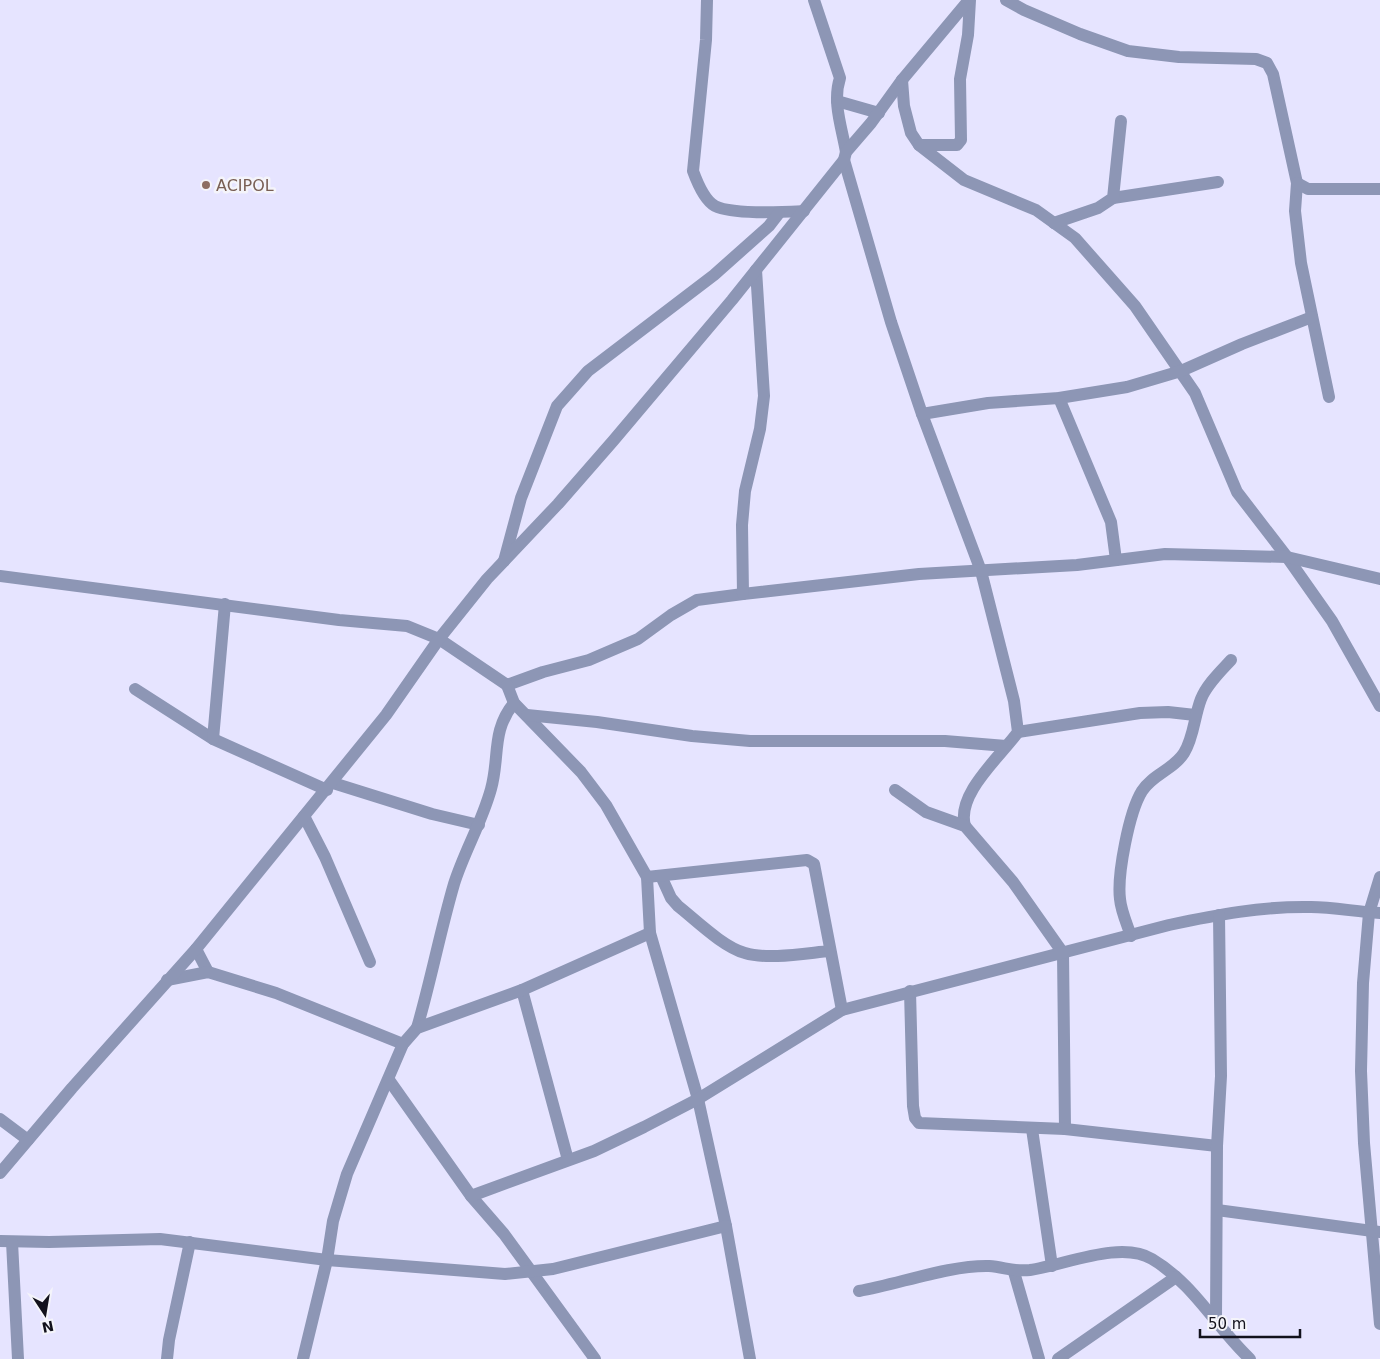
<svg xmlns="http://www.w3.org/2000/svg" width="1380" height="1359" viewBox="0 0 1380 1359" font-family="'DejaVu Sans',sans-serif">
<style>
.lines{fill:none;stroke-linecap:round;stroke-linejoin:round}
.minor{stroke:#8d96b5;stroke-width:12}
.education-dot{fill:#8d6e63;stroke:#f4f4fa;stroke-width:2}
.labels{text-anchor:middle;dominant-baseline:central;stroke-width:5;stroke-linejoin:round;paint-order:stroke}
.education-label{font-size:16px;fill:#785e54;stroke:#f4f4fa;text-anchor:start}
</style>
<rect width="100%" height="100%" fill="#e6e4ff"/>
<g class="lines">
<g class="minor">
<path d="M707,0L706,40L693,171C697,182 704,200 715,206C733,215 784,212 804,211"/>
<path d="M814,0L840,78C832,102 842,128 846,152"/>
<polyline points="1006,0 1024,10 1080,34 1128,51 1179,57 1256,59 1267,63 1273,74 1297,183 1295,211 1301,263 1329,397"/>
<polyline points="902,80 904,106 911,133 919,145 964,180 1036,210 1075,238 1135,306 1195,393 1237,492 1287,557 1332,621 1380,706"/>
<polyline points="837,101 879,113"/>
<polyline points="919,145 957,145 961,140 960,79 968,35 970,0"/>
<path d="M844,160L891,322L922,414L981,571L1014,701L1018,732C1000,757 956,794 965,826"/>
<polyline points="1297,183 1308,189 1380,189"/>
<polyline points="1113,198 1218,182"/>
<polyline points="1054,223 1098,208 1113,198 1121,121"/>
<polyline points="1059,398 1111,522 1116,560"/>
<polyline points="922,414 988,403 1059,398 1127,387 1181,371 1242,344 1312,317"/>
<polyline points="504,561 521,498 557,406 588,371 714,275 769,226 779,213"/>
<polyline points="0,576 339,620 407,626 439,639 507,685 543,672 589,660 638,639 671,615 697,600 743,594 919,574 1077,565 1165,554 1287,557 1380,579"/>
<polyline points="743,594 742,525 745,491 760,429 764,396 756,270"/>
<polyline points="507,685 514,703 581,772 606,805 647,877 650,933 698,1099 726,1226 750,1359"/>
<polyline points="135,689 213,739 327,790"/>
<polyline points="527,715 597,722 692,736 750,741 945,741 1006,746"/>
<polyline points="1018,732 1140,713 1168,712 1195,715"/>
<polyline points="213,739 225,604"/>
<polyline points="333,783 432,814 479,825"/>
<polyline points="895,790 926,812 965,826 1013,882 1063,953 1065,1129"/>
<polyline points="304,816 325,857 370,962"/>
<path d="M661,876L671,898L678,906C697,921 723,947 745,953C767,960 807,953 830,951"/>
<polyline points="647,877 807,860 814,864 842,1010"/>
<polyline points="1380,877 1369,913 1363,983 1361,1071 1364,1143 1380,1324"/>
<path d="M1131,936C1127,924 1121,911 1120,899C1117,875 1129,812 1142,791C1153,774 1173,770 1184,753C1194,737 1194,717 1201,699C1207,684 1221,671 1231,660"/>
<polyline points="196,949 208,972"/>
<polyline points="167,980 208,972 276,993 403,1044"/>
<polyline points="522,990 568,1160"/>
<polyline points="910,991 913,1106 915,1118 919,1123 1065,1129 1217,1146"/>
<path d="M417,1028C431,980 440,932 454,884C464,852 482,822 491,789C500,757 491,731 514,703"/>
<polyline points="389,1080 471,1196 504,1234 595,1359"/>
<polyline points="0,1119 28,1140"/>
<polyline points="1032,1129 1052,1266"/>
<polyline points="0,1173 72,1088 196,949 386,715 439,639 487,579 558,504 613,441 732,300 844,160 846,152 871,123 902,80 969,0"/>
<path d="M471,1196L594,1151L644,1127L698,1099L842,1010L1169,925C1216,915 1262,906 1311,907C1334,907 1357,912 1380,913"/>
<polyline points="1217,1210 1380,1232"/>
<polyline points="0,1241 49,1242 160,1239 327,1260 505,1274 553,1269 726,1226"/>
<polyline points="12,1242 18,1359"/>
<polyline points="1014,1272 1039,1359"/>
<path d="M859,1291C899,1284 950,1265 989,1266C1005,1267 1012,1272 1030,1270C1065,1265 1121,1240 1152,1259C1193,1283 1216,1327 1250,1359"/>
<polyline points="1216,1319 1217,1146 1221,1076 1219,915"/>
<polyline points="167,1359 169,1340 190,1242"/>
<polyline points="303,1359 327,1260 333,1221 347,1174 403,1044 417,1028 522,990 650,933"/>
<polyline points="1058,1359 1176,1277"/>
</g>
</g>
<circle class="education-dot" cx="206" cy="185" r="5"/>
<g class="labels">
<g class="education-label">
<text x="216" y="185">ACIPOL</text>
</g>
</g>
<g transform="translate(45 1314) rotate(168)" stroke="#f4f4fa" stroke-width="4" paint-order="stroke">
<path d="M0-4L9 19L0 12L-9 19Z" fill="#12111c"/>
<text y="-8" font-size="14" font-weight="bold" text-anchor="middle" fill="#12111c">N</text>
</g>
<path d="M1200 1329v8h100v-8" fill="none" stroke="#12111c" stroke-width="2.5"/>
<text x="1208" y="1329" font-size="15" fill="#12111c" stroke="#f4f4fa" stroke-width="4" paint-order="stroke">50 m</text>
</svg>
